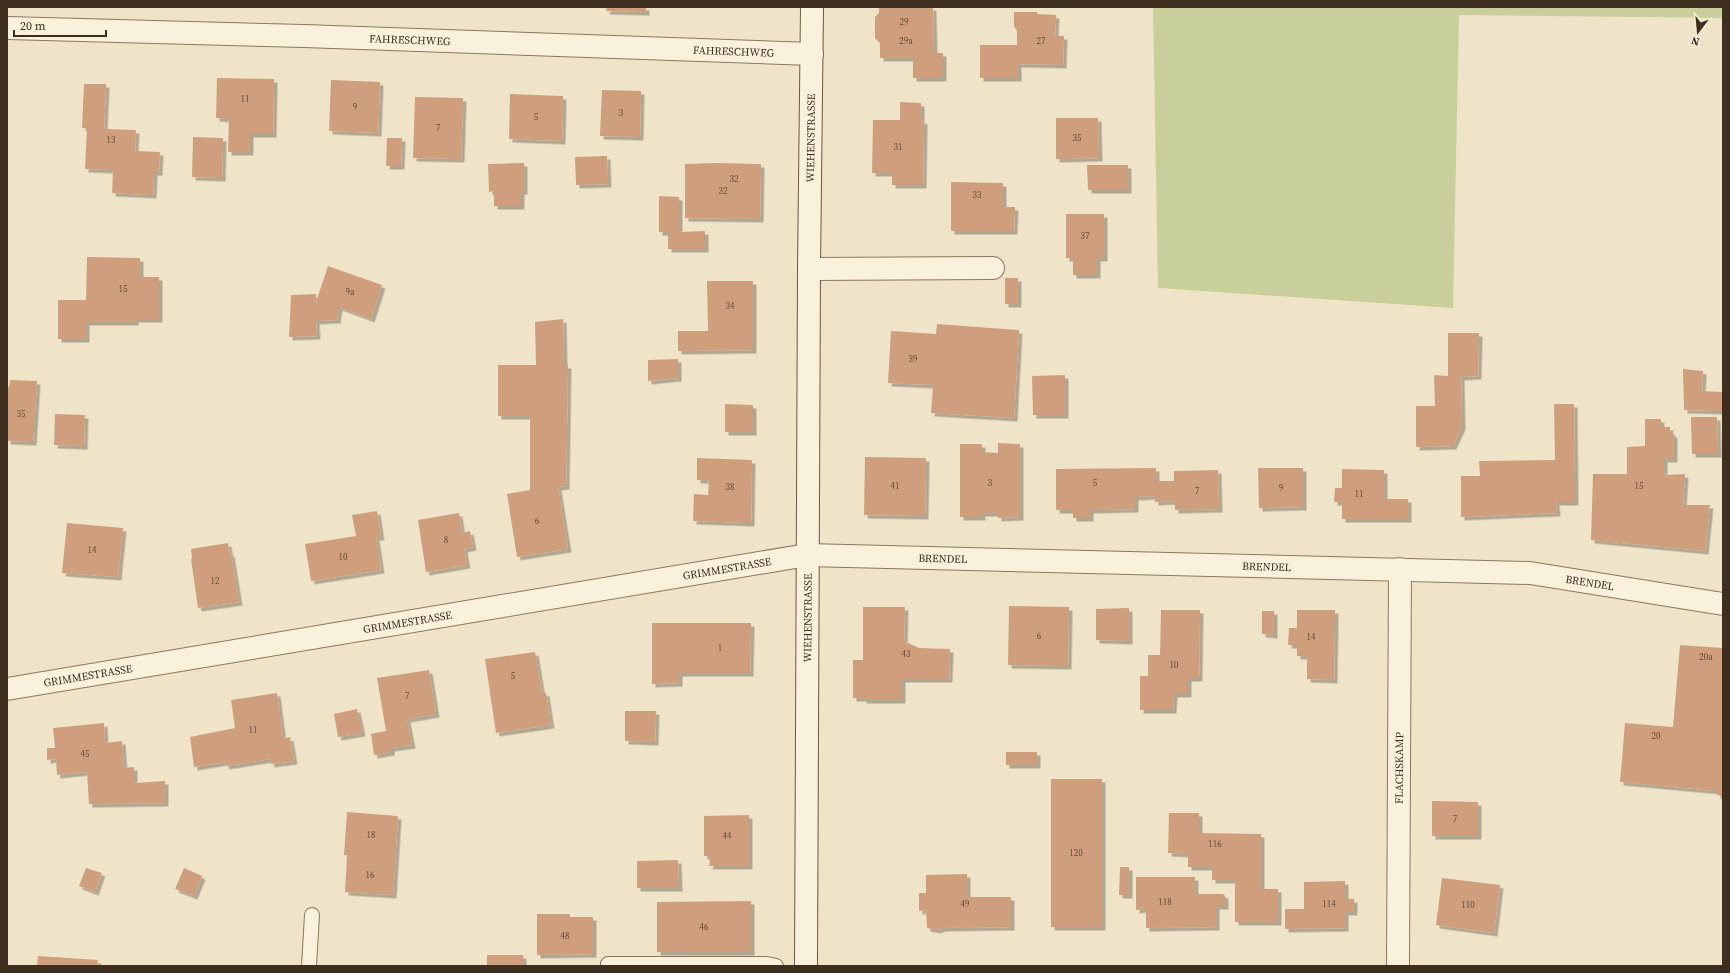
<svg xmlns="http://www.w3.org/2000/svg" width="1730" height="973" viewBox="0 0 1730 973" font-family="'Source Serif 4',serif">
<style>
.green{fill:#c9cf9b}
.building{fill:#cf9f7d;filter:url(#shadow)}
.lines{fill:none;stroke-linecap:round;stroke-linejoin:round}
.lane-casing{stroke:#8d765c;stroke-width:16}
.street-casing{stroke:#8d765c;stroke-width:24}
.secondary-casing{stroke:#6f573f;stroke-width:24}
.lane{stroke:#faf1dc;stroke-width:14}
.street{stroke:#faf1dc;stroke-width:22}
.secondary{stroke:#faf1dc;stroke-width:22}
.labels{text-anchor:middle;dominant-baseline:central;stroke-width:3.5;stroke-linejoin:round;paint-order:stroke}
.number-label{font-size:9px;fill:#624a37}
.street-label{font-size:11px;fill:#3d2e20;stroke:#f7eed8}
</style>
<defs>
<filter id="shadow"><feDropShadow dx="3.5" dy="3.5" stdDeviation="0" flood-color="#0004"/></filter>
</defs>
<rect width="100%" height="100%" fill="#f0e4c8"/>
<polygon class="green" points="1153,7 1723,7 1723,18 1459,15 1453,308 1158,288"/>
<g class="building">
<polygon points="607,7 646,7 646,12 606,11"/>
<polygon points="879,7 933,7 934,53 943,53 943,78 913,78 913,58 880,58 880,43 875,38 875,17 879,13"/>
<polygon points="1014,12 1037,12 1037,14 1056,15 1055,36 1064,36 1063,65 1018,64 1018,78 980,78 980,45 1017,45 1017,31 1014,26"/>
<polygon points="217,78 274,79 273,134 250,134 250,152 228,152 229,119 216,118"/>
<polygon points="331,80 380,82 378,133 329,131"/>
<polygon points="84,84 106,84 104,129 136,130 135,151 160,152 159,172 154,172 153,195 112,193 113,170 85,169 87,128 82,128"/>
<polygon points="602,90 641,91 640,137 600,136"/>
<polygon points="510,94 563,96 562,141 509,139"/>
<polygon points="415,97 463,98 461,159 413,158"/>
<polygon points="900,102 921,103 921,121 924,120 923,185 892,185 892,173 872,173 873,120 900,120"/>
<polygon points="1056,118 1098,118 1099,158 1056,159"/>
<polygon points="193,137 223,138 222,178 192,177"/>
<polygon points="387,138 402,138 401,166 386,166"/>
<polygon points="607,156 608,184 576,185 575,157"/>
<polygon points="524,163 524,191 521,191 521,206 494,206 494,191 489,192 488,164"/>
<polygon points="717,163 761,164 760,219 685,218 685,164"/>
<polygon points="1087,165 1128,165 1128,190 1088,190"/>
<polygon points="951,182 1003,183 1003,207 1015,207 1014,231 951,231"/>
<polygon points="659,196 679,197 679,232 705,231 705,249 668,249 668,232 659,232"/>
<polygon points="1066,214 1104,214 1104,258 1097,258 1097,275 1073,275 1073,258 1066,258"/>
<polygon points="87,257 140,258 140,277 159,277 159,319 135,319 135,322 86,322 86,339 58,339 58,300 86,300"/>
<polygon points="328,266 382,285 371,319 339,307 337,320 316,321 317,336 289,337 291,295 316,294 316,308 317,299"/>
<rect x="1005" y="278" width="13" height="26"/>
<polygon points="707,281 753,281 753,350 678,351 678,331 708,331"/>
<polygon points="563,319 564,365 568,365 566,486 558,487 568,549 517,557 507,494 530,490 530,416 498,416 498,365 536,365 535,322"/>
<polygon points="937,324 1019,330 1014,418 931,413 933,385 888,383 891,331 936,334"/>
<polygon points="1448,333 1479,333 1478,376 1461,377 1462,426 1453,446 1416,447 1416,406 1435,406 1434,375 1448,376"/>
<polygon points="678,359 678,378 648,381 648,360"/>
<polygon points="1683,369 1703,371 1702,391 1723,392 1723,411 1684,410"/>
<polygon points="1065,375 1065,415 1033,415 1032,376"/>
<polygon points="10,380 37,381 33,442 7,441 7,387 9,387"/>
<polygon points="725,404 753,405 753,432 725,432"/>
<polygon points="1554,404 1574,404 1575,502 1556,502 1557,513 1461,517 1461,476 1480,476 1479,461 1555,460"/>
<polygon points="55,414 85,415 84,446 54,445"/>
<polygon points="1691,417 1717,417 1718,454 1692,454"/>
<polygon points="1645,419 1661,419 1661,427 1670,427 1670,431 1674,435 1674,459 1664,459 1664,475 1685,474 1683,505 1710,505 1705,551 1591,540 1593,474 1627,474 1627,447 1645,446"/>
<polygon points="998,443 1020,444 1020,517 998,518 998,513 982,513 982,517 960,517 960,444 982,444 982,452 998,453"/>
<polygon points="865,457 926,458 925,516 864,515"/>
<polygon points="697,458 752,460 751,523 693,521 694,494 708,495 709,480 697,480"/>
<polygon points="1156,468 1156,481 1174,481 1174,471 1218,470 1219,509 1175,510 1175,501 1155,502 1155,496 1135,497 1135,509 1090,510 1090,518 1073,518 1073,510 1056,510 1056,469"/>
<polygon points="1258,468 1303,468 1303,507 1259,508"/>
<polygon points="1342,469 1384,470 1384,499 1408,499 1408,519 1342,519 1342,502 1334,502 1335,488 1342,488"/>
<polygon points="377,511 381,537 376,537 381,570 311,581 305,544 356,536 352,515"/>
<polygon points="459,513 462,533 470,531 473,547 464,549 467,565 426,572 418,520"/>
<polygon points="67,523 123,528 118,577 62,573"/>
<polygon points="228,543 230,554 231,553 239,602 198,608 191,559 192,559 191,549"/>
<polygon points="1009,606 1069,607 1068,666 1008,665"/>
<polygon points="863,607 905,607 904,641 919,648 950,649 949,679 902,679 902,700 863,700 863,698 853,698 853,660 863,660"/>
<polygon points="1129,608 1129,641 1096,640 1096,609"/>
<polygon points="1161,610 1200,610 1199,678 1188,678 1188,694 1174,694 1173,710 1140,710 1140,676 1148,676 1148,655 1160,655"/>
<polygon points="1297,610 1335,610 1334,680 1307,679 1307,656 1297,656 1297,645 1288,645 1289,628 1297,628"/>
<polygon points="1262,611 1274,611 1274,635 1262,634"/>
<polygon points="652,623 751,623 750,673 679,673 679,683 652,684"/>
<polygon points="1680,645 1723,648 1723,796 1717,795 1717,791 1620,782 1625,723 1673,727"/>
<polygon points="535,652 542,693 546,693 551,725 496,733 485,659"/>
<polygon points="429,670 436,714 407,719 412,745 391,748 391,752 374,755 371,734 386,731 377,678"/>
<polygon points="277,693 283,739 290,737 294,761 271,764 270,759 226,766 225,762 194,767 190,737 235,728 231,700"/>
<polygon points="357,709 362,733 338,737 334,714"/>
<polygon points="625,711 656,711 655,742 625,741"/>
<polygon points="104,723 105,743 122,741 124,768 134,767 134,783 165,781 165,803 89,804 87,772 57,775 56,759 47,760 47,748 55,748 53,728"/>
<rect x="1006" y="752" width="31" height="13"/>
<rect x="1051" y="779" width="51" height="148"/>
<polygon points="1432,801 1478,802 1478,836 1432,836"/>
<polygon points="347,812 398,816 393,895 345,892 347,855 344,855"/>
<polygon points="1169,813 1199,813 1199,833 1261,834 1261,889 1278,889 1278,922 1235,922 1235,880 1212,880 1212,867 1188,867 1188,854 1168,853"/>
<polygon points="749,815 749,866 707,866 710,865 709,856 704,856 704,816"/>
<polygon points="678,860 679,888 637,888 637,861"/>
<polygon points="1120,867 1129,867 1129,895 1119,895"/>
<polygon points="86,868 102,873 95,892 79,886"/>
<polygon points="184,868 202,876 194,896 175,889"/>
<polygon points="967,874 967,897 1011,897 1011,927 942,928 937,930 927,928 926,910 919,911 919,893 926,893 926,875"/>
<polygon points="1136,877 1195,877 1195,894 1223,894 1225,896 1225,906 1216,906 1216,927 1146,928 1146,909 1136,910"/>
<polygon points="1442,878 1500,885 1494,933 1436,925"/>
<polygon points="1345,881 1345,899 1354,899 1354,912 1345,912 1345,928 1285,929 1285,909 1304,909 1304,882"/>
<polygon points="751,901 751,952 657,952 657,902"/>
<polygon points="537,914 570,914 570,917 593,917 593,954 537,955"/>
<rect x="487" y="955" width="36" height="11"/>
<polygon points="38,956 98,960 97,966 37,966"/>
</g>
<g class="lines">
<defs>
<g id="lane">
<polyline points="608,964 767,964 776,966"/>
<polyline points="309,966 312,915"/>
</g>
<g id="street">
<path id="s1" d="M7,28L304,36L812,54"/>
<polyline points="809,269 993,268"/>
<path id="s2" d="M7,689L807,555L1530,573L1723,604"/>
<path id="s3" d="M1398,966L1400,569"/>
</g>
<g id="secondary">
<path id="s4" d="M806,966L809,269L812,7"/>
</g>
</defs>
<use href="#lane" class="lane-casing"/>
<use href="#street" class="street-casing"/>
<use href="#secondary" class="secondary-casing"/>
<use href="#lane" class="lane"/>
<use href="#street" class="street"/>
<use href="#secondary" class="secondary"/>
</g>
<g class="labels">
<g class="number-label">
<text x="904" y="22">29</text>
<text x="906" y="41">29a</text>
<text x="1041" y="41">27</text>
<text x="245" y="99">11</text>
<text x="355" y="107">9</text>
<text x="621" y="113">3</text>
<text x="536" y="117">5</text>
<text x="438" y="128">7</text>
<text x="1077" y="138">35</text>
<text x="111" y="140">13</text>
<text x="898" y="147">31</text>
<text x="734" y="179">32</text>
<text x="723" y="191">32</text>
<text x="977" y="195">33</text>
<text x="1085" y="236">37</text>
<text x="123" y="289">15</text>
<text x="350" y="292">9a</text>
<text x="730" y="306">34</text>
<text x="913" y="359">39</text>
<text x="21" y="414">35</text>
<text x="990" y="483">3</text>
<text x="1095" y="483">5</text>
<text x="895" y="486">41</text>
<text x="1639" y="486">15</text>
<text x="730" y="487">38</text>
<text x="1281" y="488">9</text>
<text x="1197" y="491">7</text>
<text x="1359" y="494">11</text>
<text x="537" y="521">6</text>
<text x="446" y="540">8</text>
<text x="92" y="550">14</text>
<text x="343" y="557">10</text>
<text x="215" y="581">12</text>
<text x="1039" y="636">6</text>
<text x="1311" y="637">14</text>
<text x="720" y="648">1</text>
<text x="906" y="654">43</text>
<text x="1706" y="657">20a</text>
<text x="1174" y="665">10</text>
<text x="513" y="676">5</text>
<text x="407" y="696">7</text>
<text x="253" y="730">11</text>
<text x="1656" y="736">20</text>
<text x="85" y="754">45</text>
<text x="1455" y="819">7</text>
<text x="371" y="835">18</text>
<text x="727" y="836">44</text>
<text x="1215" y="844">116</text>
<text x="1076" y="853">120</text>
<text x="370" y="875">16</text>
<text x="1165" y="902">118</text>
<text x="965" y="904">49</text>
<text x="1329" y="904">114</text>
<text x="1468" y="905">110</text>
<text x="704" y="927">46</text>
<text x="565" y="936">48</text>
</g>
<g class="street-label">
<text stroke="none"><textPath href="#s1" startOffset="403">FAHRESCHWEG</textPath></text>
<text stroke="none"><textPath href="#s1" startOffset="727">FAHRESCHWEG</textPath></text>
<text stroke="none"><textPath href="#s4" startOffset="828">WIEHENSTRASSE</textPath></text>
<text stroke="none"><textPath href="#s2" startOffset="947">BRENDEL</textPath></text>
<text stroke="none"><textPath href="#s2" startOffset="1271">BRENDEL</textPath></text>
<text stroke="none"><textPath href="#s2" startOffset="730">GRIMMESTRASSE</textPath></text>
<text stroke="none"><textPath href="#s2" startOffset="1595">BRENDEL</textPath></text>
<text stroke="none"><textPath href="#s4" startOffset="348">WIEHENSTRASSE</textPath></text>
<text stroke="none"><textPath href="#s2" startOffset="406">GRIMMESTRASSE</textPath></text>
<text stroke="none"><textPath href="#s2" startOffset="82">GRIMMESTRASSE</textPath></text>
<text stroke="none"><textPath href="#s3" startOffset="198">FLACHSKAMP</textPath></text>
</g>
</g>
<rect width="1730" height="973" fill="none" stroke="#3d2e20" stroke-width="16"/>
<g transform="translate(1698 32) rotate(196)" stroke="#f7eed8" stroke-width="3" paint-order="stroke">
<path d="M0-3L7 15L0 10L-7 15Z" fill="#3d2e20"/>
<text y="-6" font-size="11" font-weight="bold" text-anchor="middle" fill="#3d2e20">N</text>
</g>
<path d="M14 30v6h92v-6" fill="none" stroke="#3d2e20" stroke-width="2"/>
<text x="20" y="30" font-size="12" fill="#3d2e20" stroke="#f7eed8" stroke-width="3" paint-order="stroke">20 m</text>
</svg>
